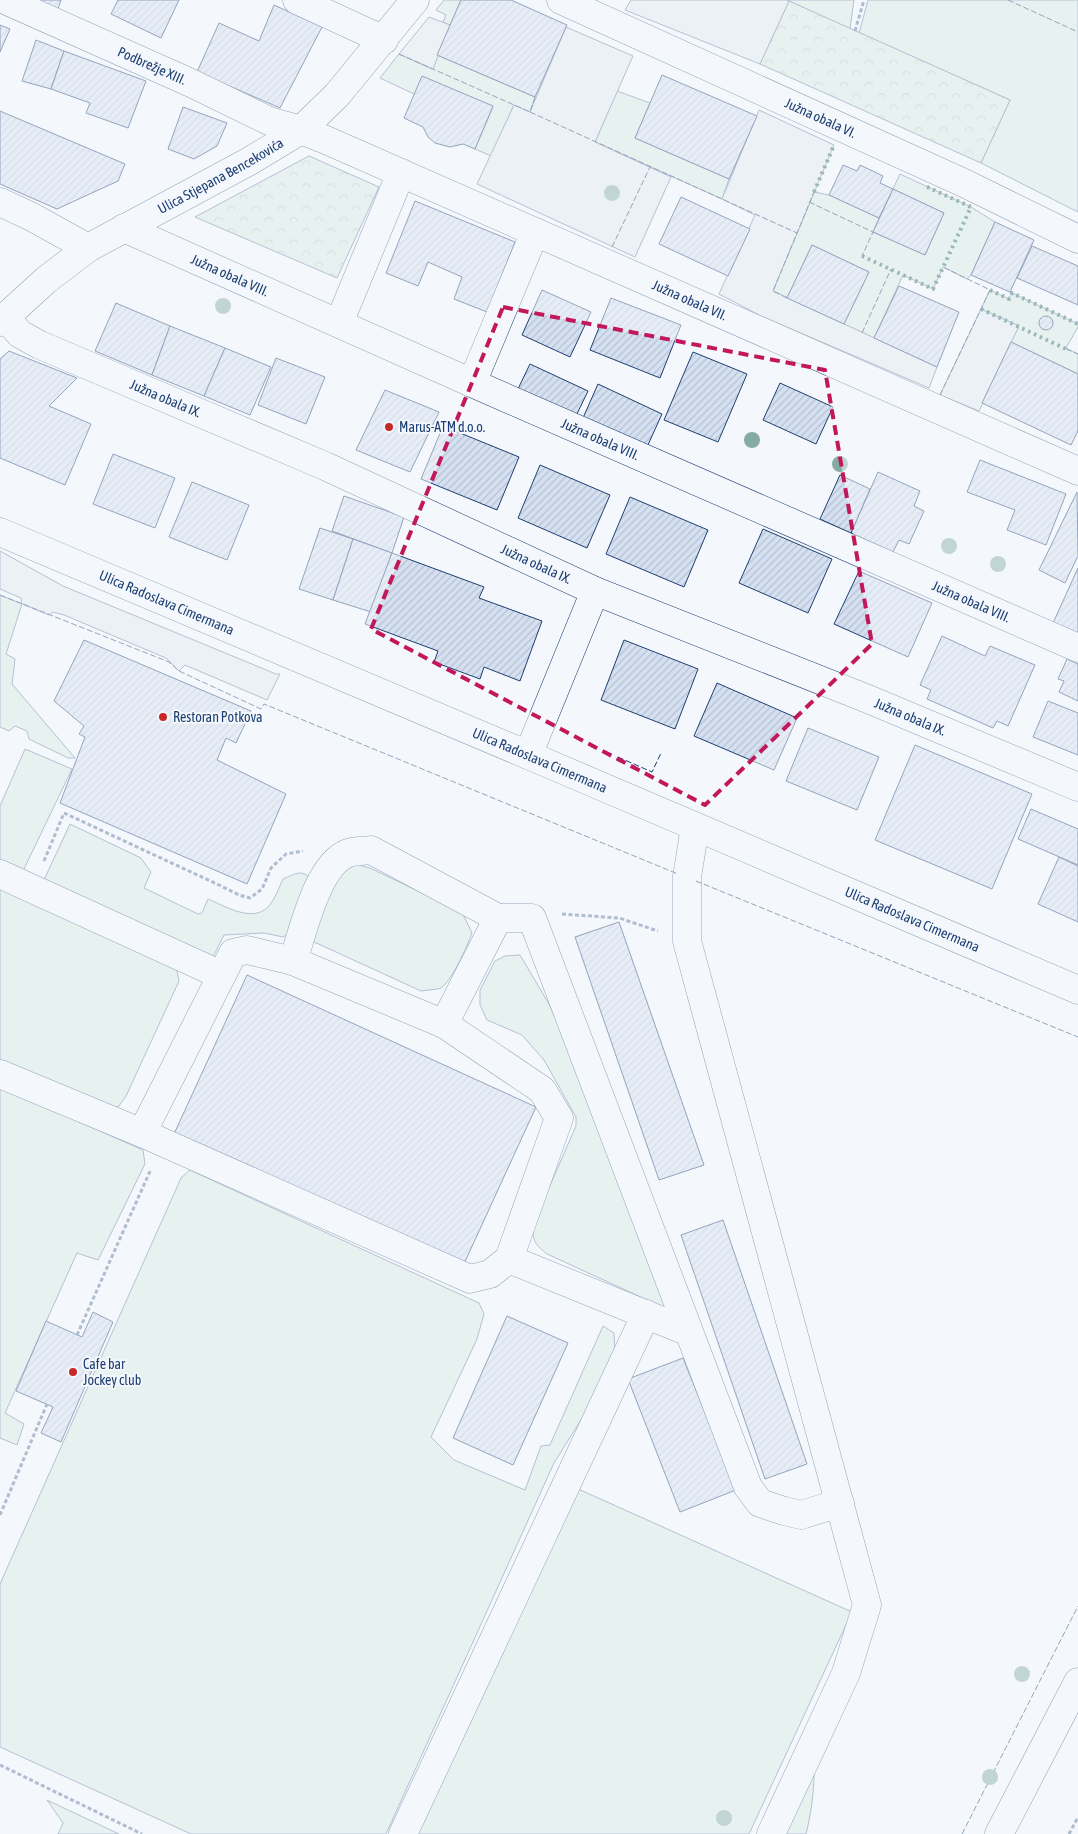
<svg xmlns="http://www.w3.org/2000/svg" width="1078" height="1834" viewBox="0 0 1078 1834" font-family="'Asap Condensed',sans-serif">
<style>
.green{fill:#d7e8df;stroke:#687fa3}
.park{fill:url(#park-crowns);stroke:#687fa3}
.parking{fill:#e3e8f0;stroke:#687fa3}
.building{fill:url(#building-hatch);stroke:#1d3f73}
.lines{fill:none;stroke-linecap:round;stroke-linejoin:round}
.minor-casing{stroke:#1d3f73;stroke-width:29}
.path{stroke:#5e769c;stroke-width:3;stroke-dasharray:4 2.5;stroke-linecap:butt}
.minor{stroke:#f4f7fb;stroke-width:28}
.hedge{stroke:#2c6c60;stroke-width:4;stroke-dasharray:2.5 4;stroke-linecap:butt}
.fence{stroke:#1d3f73;stroke-width:1;stroke-dasharray:6 2.5;stroke-linecap:butt}
.tree{fill:#86aba6}
.marked{fill:none;stroke:#c2185b;stroke-width:4;stroke-dasharray:10 6;stroke-linejoin:round}
.poi-dot{fill:#c62828;stroke:#f4f7fb;stroke-width:2}
.labels{text-anchor:middle;dominant-baseline:central;stroke-width:4;stroke-linejoin:round;paint-order:stroke}
.street-label{font-size:14px;fill:#1d3f73;stroke:#f4f7fb}
.poi-label{font-size:14px;fill:#1d3f73;stroke:#f4f7fb;text-anchor:start}
</style>
<defs>
<pattern id="park-crowns" width="20" height="18" patternUnits="userSpaceOnUse" patternTransform="scale(1.25)"><rect width="20" height="18" fill="#d7e8df"/><path d="M2 6a3 3 0 1 1 6 0M12 15a3 3 0 1 1 6 0" fill="none" stroke="#b8c8c3"/></pattern>
<pattern id="building-hatch" width="6" height="6" patternUnits="userSpaceOnUse" patternTransform="scale(1.25)"><rect width="6" height="6" fill="#d5e0f0"/><path d="M-1 1l2-2M0 6l6-6M5 7l2-2" fill="none" stroke="#b6c1d1"/></pattern>
</defs>
<rect width="100%" height="100%" fill="#f4f7fb"/>
<g class="green">
<polygon points="444,0 461,0 450,25 443,22 446,15 436,10"/>
<polygon points="786,0 854,0 850,29 789,1"/>
<polygon points="868,0 1078,0 1078,212 981,163 1010,100 859,33"/>
<polygon points="399,54 432,69 437,55 535,97 530,112 514,105 491,156 475,149 493,107 414,94 380,78"/>
<polygon points="617,91 650,103 635,138 729,179 722,199 595,142"/>
<polygon points="900,174 971,207 995,222 971,275 967,279 943,267 933,289 903,275 874,338 844,324 869,272 812,245 787,298 773,291 814,192 829,195 879,218 873,232 925,255 944,213 893,189"/>
<polygon points="990,290 1009,299 1012,293 1078,324 1078,327 1066,348 1078,354 1078,374 1011,342 1019,326 981,309"/>
<polygon points="0,595 22,604 6,654 15,659 12,684 75,758 68,758 29,739 27,731 15,726 9,731 0,727"/>
<polygon points="25,749 72,769 23,871 0,862 0,806"/>
<path d="M70,824L141,858L151,872L144,888L198,914L202,913L208,899C225,906 252,923 268,907C275,900 279,887 283,879C293,875 301,869 309,877L288,934L283,937L264,933L224,935L212,959L43,882Z"/>
<path d="M356,864L370,868L462,912L472,933C468,945 451,982 441,988C436,990 426,990 421,991L312,941L333,876Z"/>
<polygon points="0,884 172,964 177,971 179,981 126,1096 119,1106 111,1110 0,1064"/>
<path d="M520,955L549,1004L599,1117L671,1311L547,1254C533,1243 532,1239 534,1222L576,1126V1117L544,1060L522,1035L487,1020L480,1005V990L495,961L505,956Z"/>
<polygon points="0,1087 143,1150 145,1164 98,1260 77,1253 5,1413 24,1424 17,1445 0,1438"/>
<polygon points="190,1170 479,1303 484,1314 477,1339 431,1437 454,1460 525,1490 541,1446 550,1445 603,1326 614,1333 615,1352 594,1399 554,1463 386,1834 191,1834 0,1747 0,1584 181,1178"/>
<polygon points="576,1488 852,1612 749,1834 418,1834"/>
<path d="M814,1760C815,1784 812,1810 806,1834H781Z"/>
<polygon points="47,1800 119,1834 58,1834 63,1823"/>
</g>
<g class="park">
<polygon points="789,1 1010,100 981,163 760,64"/>
<polygon points="309,156 379,187 337,278 195,217"/>
</g>
<g class="parking">
<polygon points="631,0 786,0 789,1 760,64 625,10"/>
<polygon points="429,17 450,25 433,69 399,54"/>
<polygon points="566,27 633,56 595,142 671,177 635,257 477,184 514,105 530,112"/>
<polygon points="759,110 834,145 773,291 937,367 929,388 761,316 719,294 755,215 722,199"/>
<polygon points="981,309 1019,326 979,411 940,395"/>
<polygon points="0,551 63,586 276,674 280,674 267,700 185,665 179,671 166,658 64,615 53,612 49,615 22,604 21,598 0,589"/>
</g>
<g class="building">
<polygon points="20,0 61,0 57,12"/>
<polygon points="118,0 179,0 161,38 111,14"/>
<polygon points="461,0 511,0 567,25 535,97 437,55"/>
<polygon points="274,5 322,27 280,108 197,72 219,23 259,41"/>
<polygon points="0,25 10,29 0,52"/>
<polygon points="36,40 64,51 51,89 22,81"/>
<polygon points="64,51 146,81 128,128 86,113 90,103 51,89"/>
<polygon points="662,75 757,116 729,179 635,138"/>
<polygon points="422,76 493,106 475,149 463,144 450,147 435,143 428,137 423,127 404,118"/>
<polygon points="183,107 227,123 217,146 194,159 168,149"/>
<polygon points="0,111 125,164 118,181 57,209 0,184"/>
<polygon points="843,165 857,171 860,165 883,176 880,183 893,189 879,218 829,195"/>
<polygon points="893,189 944,213 925,255 873,232"/>
<polygon points="681,197 750,229 728,276 659,244"/>
<polygon points="415,201 515,242 487,312 454,299 462,277 428,262 418,286 386,273"/>
<polygon points="995,222 1034,240 1010,292 971,275"/>
<polygon points="812,245 869,272 844,324 787,298"/>
<polygon points="1032,246 1078,266 1078,305 1017,278"/>
<polygon points="899,286 959,312 937,367 874,338"/>
<polygon points="542,290 591,312 570,357 522,335"/>
<polygon points="611,298 681,325 660,378 590,350"/>
<polygon points="116,303 170,326 152,375 95,351"/>
<circle cx="1046" cy="323" r="7"/>
<polygon points="170,326 225,348 204,396 152,375"/>
<polygon points="1011,342 1078,374 1078,431 1071,445 982,403"/>
<polygon points="225,348 271,367 250,415 204,396"/>
<polygon points="9,351 77,378 49,406 91,424 65,485 0,458 0,359"/>
<polygon points="693,352 747,374 718,442 664,420"/>
<polygon points="276,358 325,377 306,424 258,405"/>
<polygon points="530,364 588,391 575,418 517,391"/>
<polygon points="780,383 833,407 816,444 763,420"/>
<polygon points="598,384 662,414 647,447 583,418"/>
<polygon points="385,390 439,412 410,472 356,450"/>
<polygon points="443,426 519,457 497,510 421,479"/>
<polygon points="113,454 175,478 155,528 93,504"/>
<polygon points="980,460 1066,494 1046,545 1007,530 1015,510 967,492"/>
<polygon points="540,465 610,495 587,548 518,518"/>
<polygon points="878,472 920,491 914,506 924,511 909,544 899,540 893,552 851,533"/>
<polygon points="840,475 870,489 851,533 820,519"/>
<polygon points="192,482 249,505 227,560 169,537"/>
<polygon points="1077,492 1078,556 1065,583 1039,570"/>
<polygon points="344,496 404,517 392,553 332,531"/>
<polygon points="630,497 708,530 684,587 606,554"/>
<polygon points="320,528 353,539 333,600 299,589"/>
<polygon points="763,529 832,559 808,613 739,583"/>
<polygon points="353,539 392,553 371,612 333,600"/>
<polygon points="392,553 484,587 479,598 542,621 520,681 484,667 480,679 434,662 438,651 365,624"/>
<polygon points="1078,568 1078,635 1053,623"/>
<polygon points="859,571 932,603 908,657 834,624"/>
<polygon points="942,636 985,656 990,646 1035,665 1008,726 997,721 993,728 927,699 931,690 920,685"/>
<polygon points="84,640 251,711 236,743 226,738 217,760 286,794 247,884 60,803 85,737 79,734 84,726 54,701"/>
<polygon points="624,640 698,669 675,729 601,700"/>
<polygon points="1067,659 1078,664 1078,701 1059,692 1064,681 1058,679"/>
<polygon points="717,683 797,718 774,770 694,736"/>
<polygon points="1048,701 1078,713 1078,755 1033,737"/>
<polygon points="808,728 879,757 857,810 786,781"/>
<polygon points="915,745 1032,794 992,889 875,840"/>
<polygon points="1031,809 1078,829 1078,865 1018,839"/>
<polygon points="1059,857 1078,866 1078,922 1038,904"/>
<polygon points="619,922 704,1165 659,1180 575,937"/>
<polygon points="247,975 536,1107 463,1266 174,1134"/>
<polygon points="723,1220 807,1464 765,1479 681,1235"/>
<polygon points="93,1312 113,1322 61,1442 41,1433 53,1407 16,1391 46,1321 82,1337"/>
<polygon points="507,1316 568,1343 513,1465 453,1438"/>
<polygon points="683,1358 736,1490 680,1512 628,1379"/>
</g>
<g class="lines">
<defs>
<g id="minor">
<path id="s1" d="M5,0L191,83L269,121L301,130L326,140L1078,471"/>
<polyline points="297,0 384,40"/>
<path id="s2" d="M561,0L964,183L1078,239"/>
<polyline points="0,202 32,217 88,248"/>
<path id="s3" d="M124,228L472,383L1078,648"/>
<path id="s4" d="M5,317L20,334L40,345L325,466L595,591L868,699L1078,787"/>
<path id="s5" d="M0,322L46,280L88,248L248,162L301,130L337,95L415,0"/>
<polyline points="339,323 401,173"/>
<polyline points="472,383 535,232"/>
<path id="s6" d="M0,532L528,755L1078,990"/>
<polyline points="528,755 595,591"/>
<polyline points="695,827 687,877 687,941 867,1605 846,1673 771,1834"/>
<polyline points="0,874 221,975"/>
<path d="M293,961C303,932 317,865 348,853C354,851 364,851 371,850L498,918"/>
<polyline points="0,1074 142,1133 470,1279 490,1274 509,1259 559,1118 542,1090 444,1024"/>
<polyline points="142,1133 233,953 247,950 293,961 444,1024 498,918 532,918 748,1487 760,1503 784,1511 801,1515 840,1503"/>
<polyline points="509,1259 689,1332"/>
<polyline points="403,1834 646,1314"/>
<polyline points="999,1834 1078,1682"/>
</g>
</defs>
<use href="#minor" class="minor-casing"/>
<g class="path">
<polyline points="855,31 864,0"/>
<polyline points="44,861 64,813 219,885 239,895 250,898 262,889 271,868 286,854 303,851"/>
<polyline points="562,914 619,918 658,931"/>
<polyline points="77,1335 151,1169"/>
<polyline points="0,1515 47,1404"/>
<polyline points="0,1765 142,1834"/>
<polyline points="1069,1834 1078,1817"/>
</g>
<use href="#minor" class="minor"/>
<g class="hedge">
<polyline points="814,192 834,145"/>
<polyline points="862,256 933,289 971,207 925,186"/>
<polyline points="990,290 1009,299 1012,293 1078,324"/>
<polyline points="981,309 1066,349"/>
</g>
<g class="fence">
<polyline points="1008,0 1078,32"/>
<polyline points="399,54 530,112 535,97"/>
<polyline points="530,112 797,233"/>
<polyline points="809,202 873,232 862,256"/>
<polyline points="612,247 650,167"/>
<polyline points="787,298 773,291 814,192"/>
<polyline points="862,333 891,269"/>
<polyline points="1066,349 1078,354"/>
<polyline points="940,395 990,290 943,267"/>
<polyline points="0,595 169,662 179,671 261,709 264,704 678,874"/>
<polyline points="618,757 652,772 661,753"/>
<polyline points="696,881 1078,1037"/>
<polyline points="962,1834 1078,1606"/>
</g>
</g>
<g class="tree">
<circle cx="612" cy="193" r="8"/>
<circle cx="223" cy="306" r="8"/>
<circle cx="752" cy="440" r="8"/>
<circle cx="840" cy="464" r="8"/>
<circle cx="949" cy="546" r="8"/>
<circle cx="998" cy="564" r="8"/>
<circle cx="1022" cy="1674" r="8"/>
<circle cx="990" cy="1777" r="8"/>
<circle cx="724" cy="1818" r="8"/>
</g>
<path d="M0 0H1078V1834H0ZM503,307L825,370L872,644L705,805L371,629Z" fill="#f4f7fb" fill-opacity=".55" fill-rule="evenodd"/>
<path class="marked" d="M503,307L825,370L872,644L705,805L371,629Z"/>
<g class="poi-dot">
<circle cx="389" cy="427" r="5"/>
<circle cx="163" cy="717" r="5"/>
<circle cx="73" cy="1372" r="5"/>
</g>
<g class="labels">
<g class="street-label">
<text stroke="none"><textPath href="#s1" startOffset="161">Podbrežje XIII.</textPath></text>
<text stroke="none"><textPath href="#s2" startOffset="285">Južna obala VI.</textPath></text>
<text stroke="none"><textPath href="#s5" startOffset="266">Ulica Stjepana Bencekovića</textPath></text>
<text stroke="none"><textPath href="#s3" startOffset="116">Južna obala VIII.</textPath></text>
<text stroke="none"><textPath href="#s1" startOffset="748">Južna obala VII.</textPath></text>
<text stroke="none"><textPath href="#s4" startOffset="182">Južna obala IX.</textPath></text>
<text stroke="none"><textPath href="#s3" startOffset="521">Južna obala VIII.</textPath></text>
<text stroke="none"><textPath href="#s4" startOffset="588">Južna obala IX.</textPath></text>
<text stroke="none"><textPath href="#s3" startOffset="926">Južna obala VIII.</textPath></text>
<text stroke="none"><textPath href="#s6" startOffset="181">Ulica Radoslava Cimermana</textPath></text>
<text stroke="none"><textPath href="#s4" startOffset="992">Južna obala IX.</textPath></text>
<text stroke="none"><textPath href="#s6" startOffset="586">Ulica Radoslava Cimermana</textPath></text>
<text stroke="none"><textPath href="#s6" startOffset="991">Ulica Radoslava Cimermana</textPath></text>
</g>
<g class="poi-label">
<text x="399" y="427">Marus-ATM d.o.o.</text>
<text x="173" y="717">Restoran Potkova</text>
<text x="83" y="1364">Cafe bar<tspan x="83" dy="16">Jockey club</tspan></text>
</g>
</g>
</svg>
